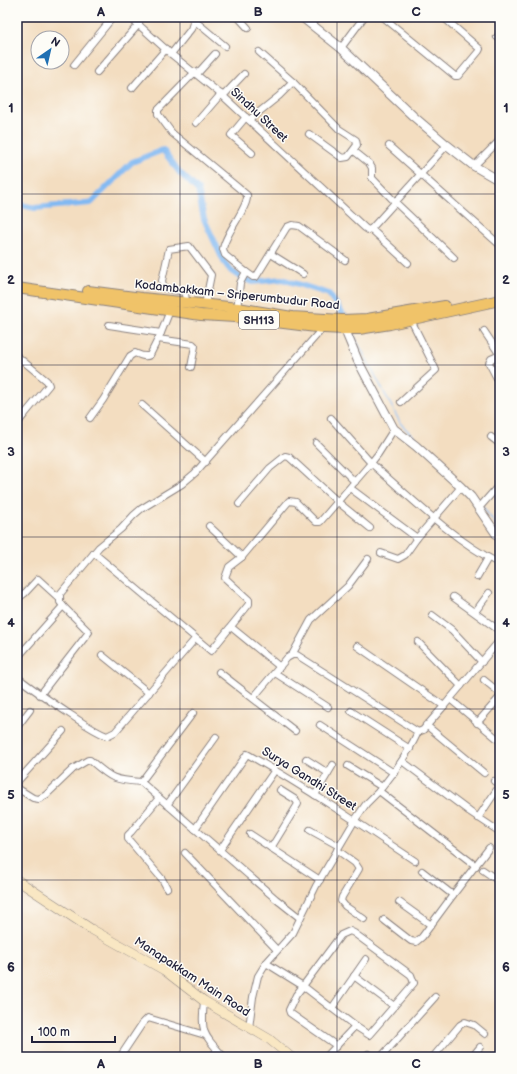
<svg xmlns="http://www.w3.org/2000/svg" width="517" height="1074" viewBox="0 0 517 1074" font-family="'Balsamiq Sans',sans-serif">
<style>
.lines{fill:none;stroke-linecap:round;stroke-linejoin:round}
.stream{stroke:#82b9f2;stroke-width:1.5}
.canal{stroke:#82b9f2;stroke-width:6}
.minor-casing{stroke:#8a807e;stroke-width:8}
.tertiary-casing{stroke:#8a807e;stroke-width:10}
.secondary-casing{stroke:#8a807e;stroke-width:10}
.primary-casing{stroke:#8a807e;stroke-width:12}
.minor{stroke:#fff;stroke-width:6}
.tertiary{stroke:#fff;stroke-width:8}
.secondary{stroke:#f9e7c3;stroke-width:9}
.primary{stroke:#f0c369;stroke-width:10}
.grid{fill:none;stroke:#22223b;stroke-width:1;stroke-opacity:0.55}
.labels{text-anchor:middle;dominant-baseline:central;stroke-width:3;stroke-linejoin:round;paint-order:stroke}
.shield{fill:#fdfcf7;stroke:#646373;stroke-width:1}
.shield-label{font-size:11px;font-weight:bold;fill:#22223b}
.street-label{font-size:12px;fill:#22223b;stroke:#fdfcf7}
.neatline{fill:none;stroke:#22223b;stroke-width:1.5}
.grid-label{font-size:13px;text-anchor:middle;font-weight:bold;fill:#22223b}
</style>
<rect width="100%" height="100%" fill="#fdfcf7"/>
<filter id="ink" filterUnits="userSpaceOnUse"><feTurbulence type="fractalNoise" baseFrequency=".025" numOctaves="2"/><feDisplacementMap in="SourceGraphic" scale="8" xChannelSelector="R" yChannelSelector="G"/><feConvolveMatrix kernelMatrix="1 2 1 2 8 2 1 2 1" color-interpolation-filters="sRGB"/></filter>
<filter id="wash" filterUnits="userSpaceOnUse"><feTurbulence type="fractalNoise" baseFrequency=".012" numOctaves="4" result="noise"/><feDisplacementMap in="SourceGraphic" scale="16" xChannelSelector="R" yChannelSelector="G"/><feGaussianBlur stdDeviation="0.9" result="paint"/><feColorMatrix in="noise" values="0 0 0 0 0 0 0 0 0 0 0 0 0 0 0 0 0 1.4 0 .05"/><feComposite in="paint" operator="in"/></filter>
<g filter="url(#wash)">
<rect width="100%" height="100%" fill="#f3ddc0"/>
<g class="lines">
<g class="stream">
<polyline points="353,334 401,424 435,458"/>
<polyline points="483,507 500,530"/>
</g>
<polyline class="canal" points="17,204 35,208 91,203 132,162 163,150 180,173 198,190 204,219 224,262 231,271 240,277 252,282 282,279 329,294 346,319"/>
</g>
</g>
<g filter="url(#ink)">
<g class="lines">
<defs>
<g id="minor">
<polyline points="130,17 171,54 223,96 365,228 368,230 371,229"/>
<polyline points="238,17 248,28"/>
<polyline points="383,17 455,76 458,76 479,51 480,49 443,17"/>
<polyline points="195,21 225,46"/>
<polyline points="497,37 500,34"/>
<polyline points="341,48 364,17"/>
<polyline points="259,52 293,82 339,129 356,140 357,145 348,157 342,158 309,134"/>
<polyline points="171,54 191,29 195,17"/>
<polyline points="74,65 113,17"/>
<polyline points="97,72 139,24"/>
<path d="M195,72L158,110V114L172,133L247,195C249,207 225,233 223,249L225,255L246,272L240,283L237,310"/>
<polyline points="197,74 215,54"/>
<polyline points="132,88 166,49"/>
<polyline points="223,96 244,74"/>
<polyline points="246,117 231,135 252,153"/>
<polyline points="249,120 279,96 293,82"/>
<polyline points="196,123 221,94"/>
<polyline points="389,146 500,245"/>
<polyline points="354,151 369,163 372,168 372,178 395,202 454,258"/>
<polyline points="474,166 500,140"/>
<polyline points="371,229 447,145"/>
<polyline points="371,229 408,263"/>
<polyline points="271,254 303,274"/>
<polyline points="246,272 253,277 256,277 287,227 292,225 299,226 345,260"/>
<polyline points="186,303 185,292 164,288 162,281 169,249 189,246 211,275 205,305"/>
<polyline points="109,325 161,333 158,339 193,344 195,346 191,367"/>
<polyline points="484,331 500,355"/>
<polyline points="161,333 171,308"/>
<polyline points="500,355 491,359 489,363 500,384"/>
<polyline points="17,356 47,381 49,385 24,415 17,408"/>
<polyline points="401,402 436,370 411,320"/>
<polyline points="142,405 206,462"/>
<path d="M90,418L103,400L130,356L135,353C140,355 145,358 150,355L158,339"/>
<polyline points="331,418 371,463 378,454 394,429"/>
<polyline points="17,424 24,415"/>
<polyline points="491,437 500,444"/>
<polyline points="316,443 355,482"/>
<polyline points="350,488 417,538"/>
<polyline points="239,504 270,468 285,456 289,457 338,502 370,528"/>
<polyline points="479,508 500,484"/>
<path d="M209,526L242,557L289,501L296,502L316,522H320L371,463C412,499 452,539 500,564"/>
<polyline points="94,553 211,651 249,604 249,600 225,578 229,567 242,557"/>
<polyline points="381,553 398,559 405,555 417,538 461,487"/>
<polyline points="477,577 488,558"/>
<polyline points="453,597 500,631"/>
<polyline points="17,599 25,593 38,579 60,599"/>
<polyline points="63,606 60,602 60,594 99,547 121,529 134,515 141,509 182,484 195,473 323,328"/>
<polyline points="475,612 489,593"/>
<polyline points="432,615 452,630 482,662"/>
<polyline points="231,627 280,667"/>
<polyline points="418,642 461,686"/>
<polyline points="357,646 444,706 423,730 418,732"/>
<polyline points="102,655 149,693"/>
<polyline points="292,655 311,620 348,586 368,559"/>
<polyline points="17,658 63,606 89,632 40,695"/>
<polyline points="219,672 295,731"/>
<polyline points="275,673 328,707"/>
<path d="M17,677C35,691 53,703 71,715C83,723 94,731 107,736L115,732L195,639"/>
<polyline points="484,680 500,693"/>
<path d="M253,698L287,658L292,655H297L418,732C408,754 394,773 379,791"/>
<polyline points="450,699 500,741"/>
<polyline points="444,706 500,640"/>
<polyline points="351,711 410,749"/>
<polyline points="193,713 141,782 276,899 300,918"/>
<polyline points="477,723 500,697"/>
<polyline points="320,725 394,773"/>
<polyline points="426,725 484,773"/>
<polyline points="17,727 30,710"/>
<polyline points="306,759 328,773"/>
<polyline points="402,761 470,812 500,832"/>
<polyline points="348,766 382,787"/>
<polyline points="17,782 63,731"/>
<path d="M17,788L33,798L39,799L46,795L73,769L88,760H90C111,778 112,780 141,782"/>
<polyline points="315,795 333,765"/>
<polyline points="159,798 131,832 128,835 128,839 162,879 167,888"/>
<polyline points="167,805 216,737"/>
<polyline points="478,818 498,788 498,784 494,781"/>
<path d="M195,829L247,754C305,787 360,824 415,861"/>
<polyline points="310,830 339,846"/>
<polyline points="250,834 320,880"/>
<polyline points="271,848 298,804 296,800 280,790"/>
<polyline points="220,850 275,770"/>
<polyline points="337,850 355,863 359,869 342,897 341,901 345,906 364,919"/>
<polyline points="185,853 277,950"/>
<polyline points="483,870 500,882"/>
<polyline points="422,871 453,895 489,848"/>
<polyline points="399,902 431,925"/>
<polyline points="499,905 500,903"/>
<polyline points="384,920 411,941 416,942 422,937 453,895"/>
<polyline points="266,963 293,933 316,886 355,820 366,804 379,791 476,866"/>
<polyline points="354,976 394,1006"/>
<path d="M204,1001C201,1033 202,1033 224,1057"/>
<polyline points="332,1008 366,959"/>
<polyline points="249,1028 253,997 258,976 266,963 303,986 341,935 350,931 354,933 411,975 414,983 369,1035 355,1026"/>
<polyline points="368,1054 371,1057"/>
<polyline points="120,1057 142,1024 148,1018 205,1035"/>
<polyline points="212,1057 217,1050"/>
<polyline points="326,1057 355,1026 303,986 296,995 289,1010 290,1013 337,1046"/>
<polyline points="381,1057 435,997"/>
<polyline points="433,1057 460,1025 465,1022 474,1025 485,1034"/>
<polyline points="472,1057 480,1047"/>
</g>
<g id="tertiary">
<polyline points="302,17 341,48 413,116 447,145 474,166 500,181"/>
<polyline points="343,325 358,361 394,429 416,446 461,487 471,497 497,535 500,538"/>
</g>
<polyline id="secondary" points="17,880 91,929 164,970 204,1001 269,1039 291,1057"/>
<g id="primary">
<polyline points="17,288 201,315 235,317 324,328 344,329 359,329 390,324 500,300"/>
<polyline points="88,291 142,298 238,308 292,317 342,320 367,319 445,306"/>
</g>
</defs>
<use href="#minor" class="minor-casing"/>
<use href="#tertiary" class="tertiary-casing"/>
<use href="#secondary" class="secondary-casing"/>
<use href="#primary" class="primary-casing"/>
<use href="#minor" class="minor"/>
<use href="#tertiary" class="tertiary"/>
<use href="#secondary" class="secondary"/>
<use href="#primary" class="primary"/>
</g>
</g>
<path class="grid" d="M180,17V1057M337,17V1057M17,194H500M17,365H500M17,537H500M17,709H500M17,880H500"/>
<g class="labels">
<rect class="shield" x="239" y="311" width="40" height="18" rx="3"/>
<g class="shield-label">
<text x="259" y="320">SH113</text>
</g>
<g class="street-label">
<text transform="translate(259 115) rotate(43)">Sindhu Street</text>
<text transform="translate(237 295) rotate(6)">Kodambakkam – Sriperumbudur Road</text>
<text transform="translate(309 779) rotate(32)">Surya Gandhi Street</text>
<text transform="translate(192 977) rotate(33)">Manapakkam Main Road</text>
</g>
</g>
<rect width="517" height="1074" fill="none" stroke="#fdfcf7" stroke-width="44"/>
<g transform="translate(50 50) rotate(34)"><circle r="19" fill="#fdfcf7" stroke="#a5a5ac"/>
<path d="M0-3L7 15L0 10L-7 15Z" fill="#1f6fb2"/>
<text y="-6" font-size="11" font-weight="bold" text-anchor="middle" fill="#22223b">N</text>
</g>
<path d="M32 1036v6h83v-6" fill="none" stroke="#22223b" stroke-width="2"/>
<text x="38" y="1036" font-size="12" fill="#22223b" stroke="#fdfcf7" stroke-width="3" paint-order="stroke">100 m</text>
<rect x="22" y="22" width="473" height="1030" class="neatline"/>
<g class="grid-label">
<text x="101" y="16">A</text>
<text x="258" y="16">B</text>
<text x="416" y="16">C</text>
<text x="11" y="112">1</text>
<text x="506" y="112">1</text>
<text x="11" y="284">2</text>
<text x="506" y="284">2</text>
<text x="11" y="456">3</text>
<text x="506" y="456">3</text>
<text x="11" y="627">4</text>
<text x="506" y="627">4</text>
<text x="11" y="799">5</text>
<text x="506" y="799">5</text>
<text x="11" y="971">6</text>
<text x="506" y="971">6</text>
<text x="101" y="1068">A</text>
<text x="258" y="1068">B</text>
<text x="416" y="1068">C</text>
</g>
</svg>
